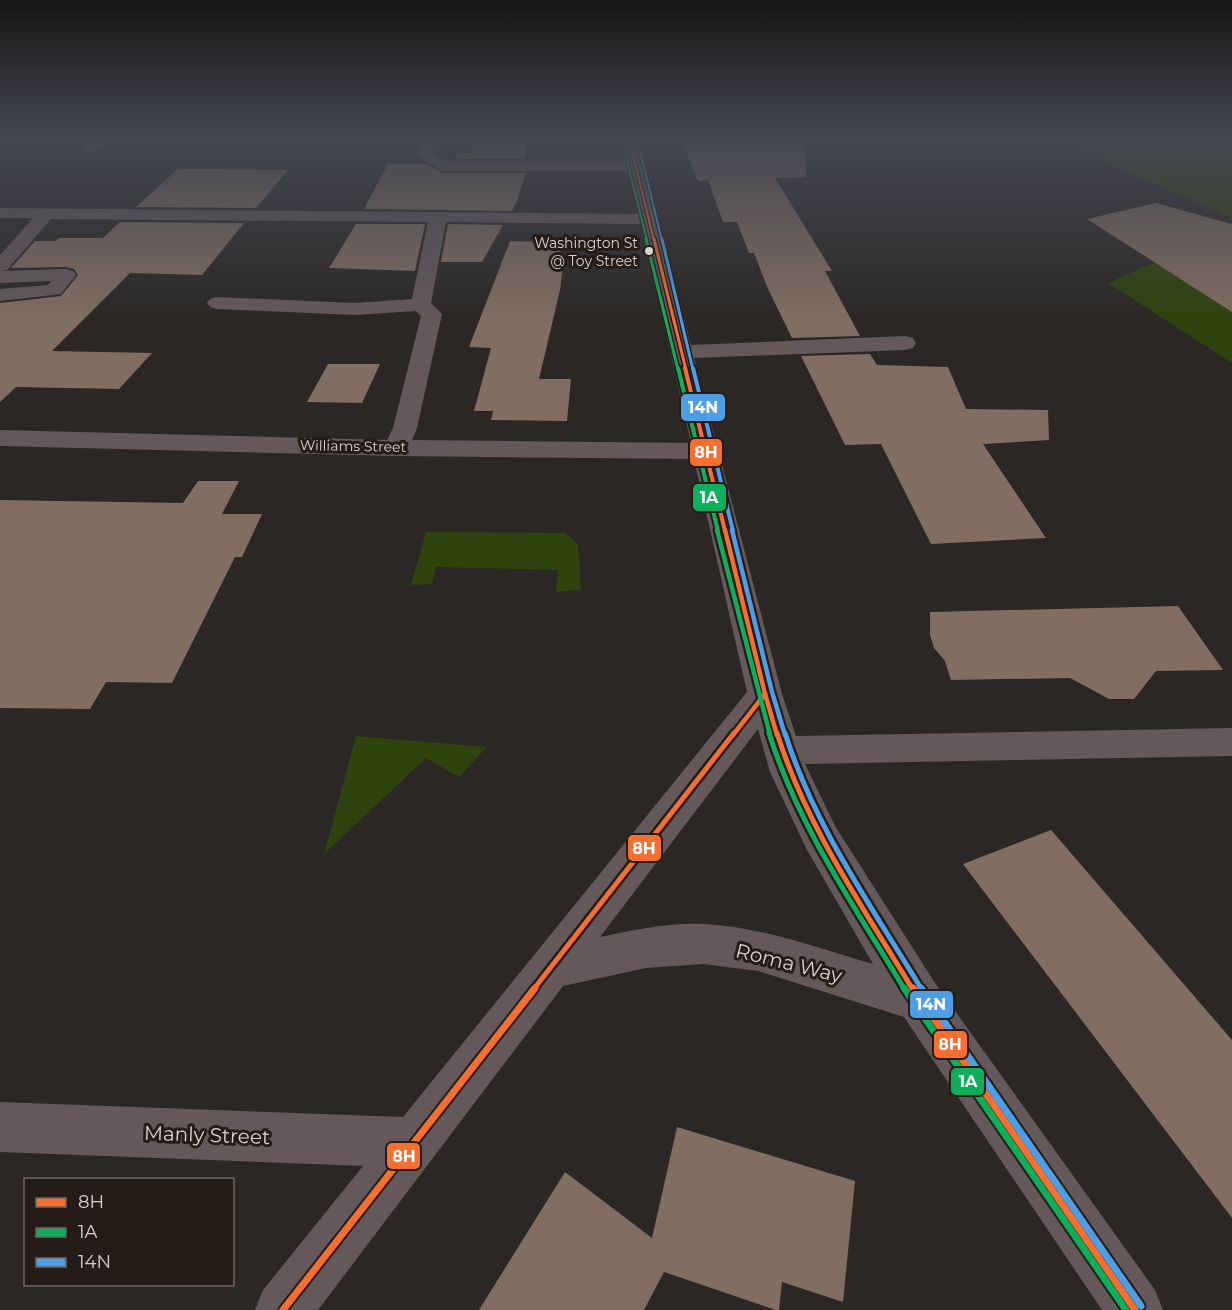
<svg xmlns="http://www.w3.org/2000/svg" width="1232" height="1310" viewBox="0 0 1232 1310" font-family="Montserrat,sans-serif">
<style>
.green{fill:#2e430e}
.building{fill:#816d62}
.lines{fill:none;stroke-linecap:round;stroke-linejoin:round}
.minor{fill:#65585b;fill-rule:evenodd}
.bus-1-far5-casing{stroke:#251c18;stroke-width:4.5}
.bus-1-far4-casing{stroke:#251c18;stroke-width:6}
.bus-1-far3-casing{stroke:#251c18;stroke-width:8}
.bus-1-far2-casing{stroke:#251c18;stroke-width:9}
.bus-1-far1-casing{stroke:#251c18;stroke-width:10}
.bus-1-casing{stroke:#251c18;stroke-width:11}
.bus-2-far5-casing{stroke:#251c18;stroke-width:4.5}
.bus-2-far4-casing{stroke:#251c18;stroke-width:6}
.bus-2-far3-casing{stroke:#251c18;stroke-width:8}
.bus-2-far2-casing{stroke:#251c18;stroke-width:9}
.bus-2-far1-casing{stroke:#251c18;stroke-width:10}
.bus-2-casing{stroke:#251c18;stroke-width:11}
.bus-3-far5-casing{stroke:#251c18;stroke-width:4.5}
.bus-3-far4-casing{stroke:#251c18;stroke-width:6}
.bus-3-far3-casing{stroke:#251c18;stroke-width:8}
.bus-3-far2-casing{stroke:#251c18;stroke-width:9}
.bus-3-far1-casing{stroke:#251c18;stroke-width:10}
.bus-3-casing{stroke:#251c18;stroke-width:11}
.bus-1-far5{stroke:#f46f30;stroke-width:2}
.bus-1-far4{stroke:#f46f30;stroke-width:3}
.bus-1-far3{stroke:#f46f30;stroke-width:4}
.bus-1-far2{stroke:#f46f30;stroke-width:4.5}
.bus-1-far1{stroke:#f46f30;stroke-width:5}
.bus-1{stroke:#f46f30;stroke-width:7}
.bus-2-far5{stroke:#0daf5c;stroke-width:2}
.bus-2-far4{stroke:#0daf5c;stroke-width:3}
.bus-2-far3{stroke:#0daf5c;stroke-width:4}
.bus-2-far2{stroke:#0daf5c;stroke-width:4.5}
.bus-2-far1{stroke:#0daf5c;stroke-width:5}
.bus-2{stroke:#0daf5c;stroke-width:7}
.bus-3-far5{stroke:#4d9ee5;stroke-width:2}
.bus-3-far4{stroke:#4d9ee5;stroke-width:3}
.bus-3-far3{stroke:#4d9ee5;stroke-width:4}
.bus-3-far2{stroke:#4d9ee5;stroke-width:4.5}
.bus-3-far1{stroke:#4d9ee5;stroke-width:5}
.bus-3{stroke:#4d9ee5;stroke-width:7}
.bus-dot{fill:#d9d3d0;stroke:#251c18;stroke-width:2}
.labels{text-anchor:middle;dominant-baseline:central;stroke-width:6;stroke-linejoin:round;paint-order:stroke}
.bus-label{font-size:14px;fill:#d9d3d0;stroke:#251c18;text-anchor:end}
.far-street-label{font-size:14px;fill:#d9d3d0;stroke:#251c18}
.near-street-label{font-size:20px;fill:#d9d3d0;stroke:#251c18}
.line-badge{stroke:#251c18;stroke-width:2}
.badge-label{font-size:16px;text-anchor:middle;font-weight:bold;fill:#fff}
</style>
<rect width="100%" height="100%" fill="#2b2725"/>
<g class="green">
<polygon points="1062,138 1232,138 1232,222 1229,216 1127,172"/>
<polygon points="1232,227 1232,363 1108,283"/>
<polygon points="426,532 565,533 578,544 581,590 556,592 558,570 436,567 432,584 411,585"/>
<polygon points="356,736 487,747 459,777 426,758 324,854"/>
</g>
<g class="building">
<polygon points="805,141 806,177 775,178 832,271 825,271 860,336 792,338 768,289 754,253 749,253 737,222 723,222 708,180 698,181 683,144"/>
<polygon points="526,143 525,159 455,159 456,154 471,153 472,144"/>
<polygon points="388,164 426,164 443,173 525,173 525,176 517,201 512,211 364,209"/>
<polygon points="178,169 218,169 288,170 256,208 136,207"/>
<polygon points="1156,203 1232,224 1232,312 1087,219"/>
<polygon points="120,222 244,223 202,275 130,273 52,351 152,353 119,389 16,387 0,402 0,303 61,296 78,275 74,269 66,267 11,268 35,241 55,241 59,238 103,238"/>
<polygon points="356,224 425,224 415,271 329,268"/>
<polygon points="448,224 503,225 482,262 441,262"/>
<polygon points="510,241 547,242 546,247 561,248 558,266 563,266 560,290 539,379 571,379 567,421 491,420 493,411 474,411 491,348 469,347"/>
<polygon points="870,354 877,365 948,367 966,409 1048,410 1049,440 983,444 1046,538 931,544 881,444 845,445 801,356"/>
<polygon points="328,364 380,364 362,403 307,402"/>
<polygon points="198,481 239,481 222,514 262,514 242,557 235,557 172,683 106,682 90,709 0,708 0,500 183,503"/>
<polygon points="1178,606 1223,670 1156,671 1134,699 1109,699 1070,678 951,680 945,661 934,648 930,635 930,612"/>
<polygon points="1051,830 1232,1040 1232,1218 963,864"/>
<polygon points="677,1127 855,1181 843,1302 782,1282 779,1310 776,1310 664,1272 644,1310 479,1310 565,1172 652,1238"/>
</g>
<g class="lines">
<g class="minor">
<polygon points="98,138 114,138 96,152 86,152 84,149"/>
<path d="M427,138L434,142L432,154L446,161H627L622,138H636L691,345L905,336L913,338L916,343L913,348L905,350L694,358L782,694L796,736L1232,728V756L805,764L835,826L935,983L1155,1290L1163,1310H1102L904,1017L758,971L703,964L646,968L563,986L318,1310H255L263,1290L363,1166L0,1152V1102L403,1117L747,692L694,459L396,456L0,446V430L387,440L393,428L421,316L416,311L354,315L217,309L210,307L207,303L210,299L217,297L354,303L412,299L428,222L51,219L7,270L2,271L66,269L73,271L76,275L61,294L0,301V289L48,285L51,281L0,283V255L33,218H0V208L639,214L629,171H443L416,156L420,142ZM446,222L641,224L691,443L412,440L417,428L442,314L431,303ZM758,729L770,772L807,850L873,964C818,948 762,927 704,924C670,922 634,930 600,937Z"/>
</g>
<defs>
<polyline id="bus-1-far5" points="629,138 654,241"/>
<polyline id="bus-1-far4" points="654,239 686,370"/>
<polyline id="bus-1-far3" points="685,368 725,531"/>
<g id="bus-1-far2">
<polyline points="725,530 765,694 777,735"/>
<polyline points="733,735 765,694"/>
</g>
<g id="bus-1-far1">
<path d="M777,733C806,826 863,907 913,990"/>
<polyline points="533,990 734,733"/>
</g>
<g id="bus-1">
<polyline points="913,988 1135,1310"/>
<polyline points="283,1310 535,988"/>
</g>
<polyline id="bus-2-far5" points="622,140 647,241"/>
<polyline id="bus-2-far4" points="646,239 678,370"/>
<polyline id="bus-2-far3" points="678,368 718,531"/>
<polyline id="bus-2-far2" points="717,530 770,735"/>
<path id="bus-2-far1" d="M769,733C798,826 855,907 905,990"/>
<polyline id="bus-2" points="904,988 1126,1310"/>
<polyline id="bus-3-far5" points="637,138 662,241"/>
<polyline id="bus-3-far4" points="662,239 693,370"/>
<polyline id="bus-3-far3" points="693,368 733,531"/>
<polyline id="bus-3-far2" points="732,530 772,692 785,735"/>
<path id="bus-3-far1" d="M785,733C814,826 872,907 922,990"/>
<polyline id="bus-3" points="921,988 1141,1306"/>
</defs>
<use href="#bus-1-far5" class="bus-1-far5-casing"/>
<use href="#bus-1-far4" class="bus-1-far4-casing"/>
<use href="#bus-1-far3" class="bus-1-far3-casing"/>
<use href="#bus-1-far2" class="bus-1-far2-casing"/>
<use href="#bus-1-far1" class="bus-1-far1-casing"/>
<use href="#bus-1" class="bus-1-casing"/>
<use href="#bus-2-far5" class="bus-2-far5-casing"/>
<use href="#bus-2-far4" class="bus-2-far4-casing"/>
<use href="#bus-2-far3" class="bus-2-far3-casing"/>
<use href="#bus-2-far2" class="bus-2-far2-casing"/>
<use href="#bus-2-far1" class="bus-2-far1-casing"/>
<use href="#bus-2" class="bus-2-casing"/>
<use href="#bus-3-far5" class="bus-3-far5-casing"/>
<use href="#bus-3-far4" class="bus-3-far4-casing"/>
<use href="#bus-3-far3" class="bus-3-far3-casing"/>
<use href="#bus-3-far2" class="bus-3-far2-casing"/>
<use href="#bus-3-far1" class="bus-3-far1-casing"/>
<use href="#bus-3" class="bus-3-casing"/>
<use href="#bus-1-far5" class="bus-1-far5"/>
<use href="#bus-1-far4" class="bus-1-far4"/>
<use href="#bus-1-far3" class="bus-1-far3"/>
<use href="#bus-1-far2" class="bus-1-far2"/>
<use href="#bus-1-far1" class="bus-1-far1"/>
<use href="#bus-1" class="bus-1"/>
<use href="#bus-2-far5" class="bus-2-far5"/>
<use href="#bus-2-far4" class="bus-2-far4"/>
<use href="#bus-2-far3" class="bus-2-far3"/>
<use href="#bus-2-far2" class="bus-2-far2"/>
<use href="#bus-2-far1" class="bus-2-far1"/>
<use href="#bus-2" class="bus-2"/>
<use href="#bus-3-far5" class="bus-3-far5"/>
<use href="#bus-3-far4" class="bus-3-far4"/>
<use href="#bus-3-far3" class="bus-3-far3"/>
<use href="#bus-3-far2" class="bus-3-far2"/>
<use href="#bus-3-far1" class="bus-3-far1"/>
<use href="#bus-3" class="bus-3"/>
</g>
<linearGradient id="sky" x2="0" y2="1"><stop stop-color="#181514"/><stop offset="0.43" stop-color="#444751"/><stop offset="1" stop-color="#444751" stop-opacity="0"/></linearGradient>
<rect width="1232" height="321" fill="url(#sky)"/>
<circle class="bus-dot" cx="649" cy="251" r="5"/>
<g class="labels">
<g class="bus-label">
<text x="638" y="243">Washington St<tspan x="638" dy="18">@ Toy Street</tspan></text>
</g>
<g class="far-street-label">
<text transform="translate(353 446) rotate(1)">Williams Street</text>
</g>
<g class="near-street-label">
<text transform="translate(789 963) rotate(14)">Roma Way</text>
<text transform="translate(207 1135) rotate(2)">Manly Street</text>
</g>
</g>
<g class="line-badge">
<rect x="680" y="393" width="46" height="29" rx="6" fill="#4d9ee5"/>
<rect x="689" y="438" width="34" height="29" rx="6" fill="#f46f30"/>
<rect x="692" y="483" width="35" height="29" rx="6" fill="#0daf5c"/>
<rect x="627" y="834" width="35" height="28" rx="6" fill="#f46f30"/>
<rect x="909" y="990" width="45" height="29" rx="6" fill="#4d9ee5"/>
<rect x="933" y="1030" width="35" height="29" rx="6" fill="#f46f30"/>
<rect x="950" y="1067" width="35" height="29" rx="6" fill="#0daf5c"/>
<rect x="386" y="1142" width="35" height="28" rx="6" fill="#f46f30"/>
</g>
<g class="badge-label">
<text x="703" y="413">14N</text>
<text x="706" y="458">8H</text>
<text x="709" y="503">1A</text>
<text x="644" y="854">8H</text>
<text x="931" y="1010">14N</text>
<text x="950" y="1050">8H</text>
<text x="968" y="1087">1A</text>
<text x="404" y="1162">8H</text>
</g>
<rect x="24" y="1178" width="210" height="108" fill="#251c18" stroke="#6d6562" stroke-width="1.5"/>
<rect x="36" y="1198" width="30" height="9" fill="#f46f30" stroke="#6d6562" stroke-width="1.5"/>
<text x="78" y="1208" font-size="18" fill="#d9d3d0">8H</text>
<rect x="36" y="1228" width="30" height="9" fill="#0daf5c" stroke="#6d6562" stroke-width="1.5"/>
<text x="78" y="1238" font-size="18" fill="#d9d3d0">1A</text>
<rect x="36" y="1258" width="30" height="9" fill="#4d9ee5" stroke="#6d6562" stroke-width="1.5"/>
<text x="78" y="1268" font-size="18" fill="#d9d3d0">14N</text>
</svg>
